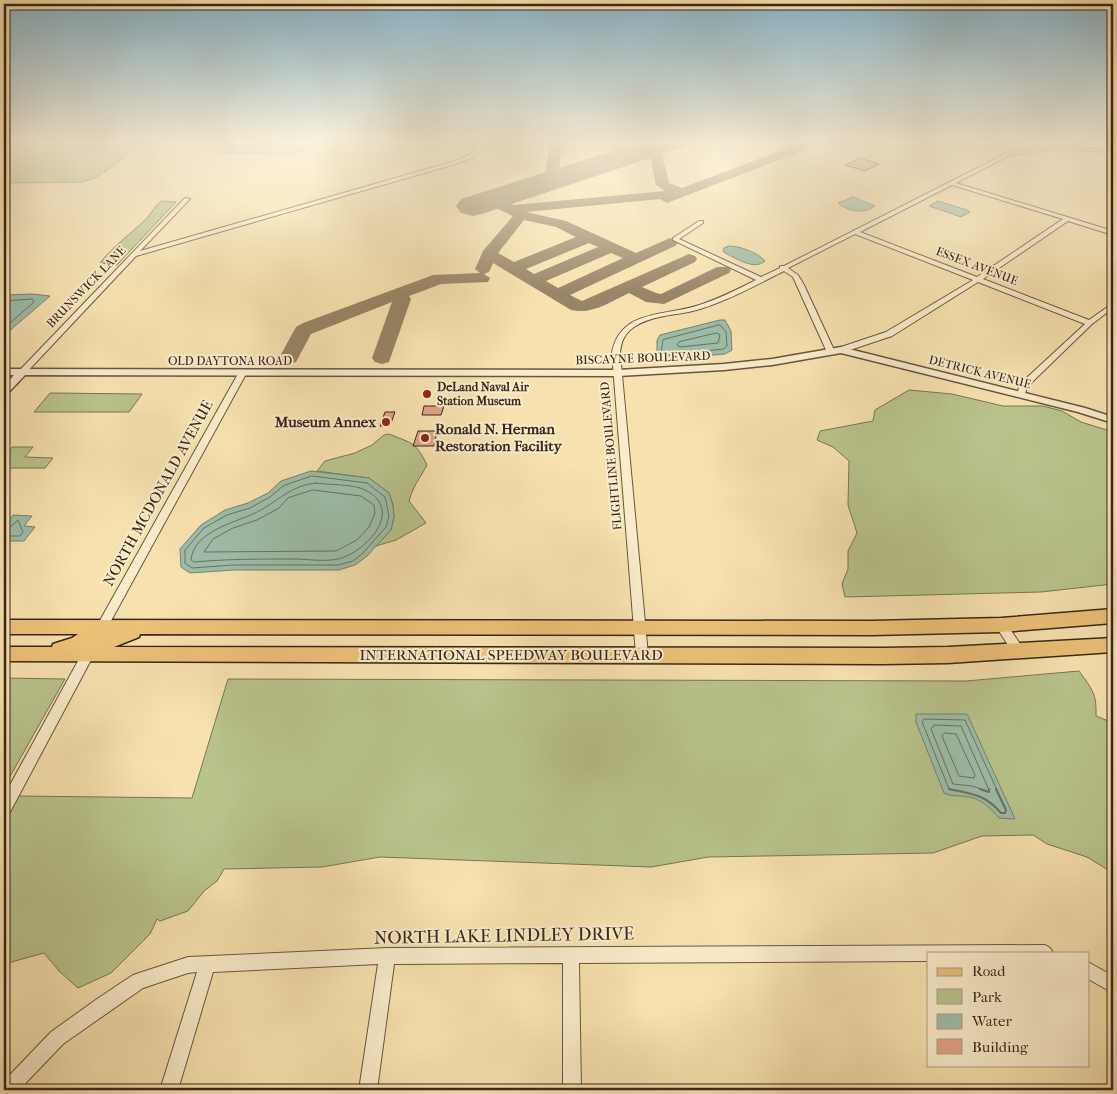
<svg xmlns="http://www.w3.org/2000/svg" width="1117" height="1094" viewBox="0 0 1117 1094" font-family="'IM FELL French Canon',serif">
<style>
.green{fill:#b9c48d;stroke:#797654}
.water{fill:#9dbeaa;stroke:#758271}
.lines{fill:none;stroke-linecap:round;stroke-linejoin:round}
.shore-far1{stroke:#6b7263;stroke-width:1}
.shore{stroke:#6b7263;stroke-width:2}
.taxiway{fill:#988466;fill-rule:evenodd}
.runway{fill:#988466;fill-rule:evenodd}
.building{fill:#e0a388;stroke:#39271c}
.minor-casing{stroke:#685641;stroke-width:2}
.tertiary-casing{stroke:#685641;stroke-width:3}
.primary-casing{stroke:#39271c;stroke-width:3}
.minor{fill:#faeccb;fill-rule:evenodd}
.tertiary{fill:#faeccb;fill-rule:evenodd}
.primary{fill:#ecc178;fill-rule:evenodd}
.poi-dot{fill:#8f2418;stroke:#faeccb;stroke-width:2}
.labels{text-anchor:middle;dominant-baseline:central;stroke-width:4;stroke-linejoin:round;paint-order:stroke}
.far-street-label{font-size:12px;fill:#39271c;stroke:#faeccb}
.far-poi-label{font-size:12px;font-weight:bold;fill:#39271c;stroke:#faeccb;text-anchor:start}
.poi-label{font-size:15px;font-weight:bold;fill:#39271c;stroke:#faeccb;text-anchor:end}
.street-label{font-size:15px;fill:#39271c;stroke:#faeccb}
.near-street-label{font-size:18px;fill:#39271c;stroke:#faeccb}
</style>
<rect width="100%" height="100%" fill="#f7e2af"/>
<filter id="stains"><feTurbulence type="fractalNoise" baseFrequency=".004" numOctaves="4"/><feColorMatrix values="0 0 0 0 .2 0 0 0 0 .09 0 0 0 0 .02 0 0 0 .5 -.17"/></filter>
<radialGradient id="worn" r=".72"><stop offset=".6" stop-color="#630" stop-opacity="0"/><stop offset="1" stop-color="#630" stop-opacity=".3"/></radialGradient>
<g class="green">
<path d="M4,141H141C124,156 105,177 82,182L4,183Z"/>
<polygon points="222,141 303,141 306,144 306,149 291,154 230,153 221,152 217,147"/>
<path d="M162,201L176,202L117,265L100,263C113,246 131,234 146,219C152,213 155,205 162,201Z"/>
<polygon points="909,390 952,394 1003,406 1043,406 1062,411 1081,422 1113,432 1113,584 1041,592 845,597 842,584 848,569 848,551 857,533 848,505 849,461 833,447 817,440 820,431 873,421 875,410"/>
<polygon points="50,393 142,394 129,412 34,412"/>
<path d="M389,434C413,444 415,441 427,465C420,478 413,486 409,501L426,523L396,540L376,546L391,530L394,517L393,505L389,493L369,478L317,471L325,461L355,453L372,445L384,435Z"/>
<polygon points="12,447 33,447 25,457 53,458 45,468 4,468 4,456"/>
<path d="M1079,671C1092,689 1097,694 1096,716L1113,723V873L1087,857L1047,844L1033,835L982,836L933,853L708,857L651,867L380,857L322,867L224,869L217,881L204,891L188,911L160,921L157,919L150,934L111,973L78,988L60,972L44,953L4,964V821L18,796L192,798L228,679L966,681Z"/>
<polygon points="4,678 65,679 4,787"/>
</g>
<g class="water">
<path d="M853,197L875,206C864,214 849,212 838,203Z"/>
<polygon points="938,201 967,210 970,212 961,217 929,206"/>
<path d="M729,246C740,246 759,253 765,261C754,271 736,258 725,253L723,251L724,248Z"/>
<polygon points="32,294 50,296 8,332 4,333 4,298 7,295"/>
<polygon points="720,320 725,320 731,331 732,350 725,354 657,360 657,340 660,335"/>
<polygon points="311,471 369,478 389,493 393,505 394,516 391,530 366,557 355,565 339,570 234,570 190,573 181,567 180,549 201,525 225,510 248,503 268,493 281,481"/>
<polygon points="13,515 32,516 24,526 35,527 24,541 4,541 4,527"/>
<path d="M916,714H967L1015,819L999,818C991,808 981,799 969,797C960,795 952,797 944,793L916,722Z"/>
</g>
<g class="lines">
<g class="shore-far1">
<polyline points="4,301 32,299 34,302 4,328"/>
<polygon points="720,325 726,332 727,346 724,349 665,355 661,353 663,340"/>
<polygon points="717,333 720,335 718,343 680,347 677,345 679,342"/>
<polygon points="312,476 367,483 385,497 389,516 386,527 362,554 353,561 338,565 233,565 192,568 185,563 185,550 204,528 227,515 250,508 270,497 283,486"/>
<path d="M316,483C329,485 354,484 365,490C405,509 367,552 338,559C324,562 307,559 293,559C260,559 227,559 194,562L191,560C194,529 240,522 261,510C280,499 293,485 316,483Z"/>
<polygon points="313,490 361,496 374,505 375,513 369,527 357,540 336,551 204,552 213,539 233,528 257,520 279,508 288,498"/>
<polyline points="4,529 8,529 18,520 23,532 20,536 4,536"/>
<polygon points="945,733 956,734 975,775 974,778 959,776 942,736"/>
<polyline points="954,790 949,789 922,722 924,719 965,720 997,790"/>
<polyline points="984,790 972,786 953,784 931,729 934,725 961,726 989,790"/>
</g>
<g class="shore">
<path d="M949,789C971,794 985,794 1001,813H1005L1006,810L996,789"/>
<polyline points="980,789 989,792 989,789"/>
</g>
<g class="taxiway">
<polygon points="550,141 562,141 558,181 551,185 544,181"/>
<path d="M647,141H659L669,183L682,188L806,141H823L821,144L667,203L660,199L526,212L566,221L636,253L670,238L675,240L678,243L675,246L570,295L582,301L689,254L695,256L697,259L695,262L642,287L656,293L661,294L717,267H729L731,270L729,273L664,304L646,302L629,293C610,302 592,315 571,310L493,263L489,272L484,274L490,278L488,282L441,284L409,296L411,299L389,362L382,364L375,362L372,358L392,302L311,334L296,362L289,364L282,362L279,358L296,327L303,323L433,275L480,273L475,269L483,251L513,216L485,203L483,200L485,197H495L514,205L665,191L656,185ZM524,220L556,227L576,237L514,262L498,253ZM589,243L598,247L534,274L526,269ZM611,253L623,258L558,288L546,281Z"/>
</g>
<polygon class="runway" points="643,141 688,141 683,147 485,213 473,216 461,213 456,206 461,199"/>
</g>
<g class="building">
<polygon points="860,158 879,164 865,171 845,165"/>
<polygon points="424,406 444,406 441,415 422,415"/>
<polygon points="385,412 395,412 390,426 380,426"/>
<polygon points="418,431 437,431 434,446 413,446"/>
</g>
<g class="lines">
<defs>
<g id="minor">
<polygon points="432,141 480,145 484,141 489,141 473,157 459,163 136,256 25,374 19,374 18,372 185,198 190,199 140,251 455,161 469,155 477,148"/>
<path d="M1081,141H1092L1080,144L1079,148L1113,150V152L1056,149L1010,155L956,183L1113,231V235L1068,221L983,279L1089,320L1113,303V308L1092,324L1027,387L1024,397H1021L1017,395L1020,384L1085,324L978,282L892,336L844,352H838V348L886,332L973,280L855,234L788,268L798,275L804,285L834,350L833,352H830L826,350L793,277L784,271C756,285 729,300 700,309C678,316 653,314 634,327C624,334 621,342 620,353L648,655L646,659L642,660L638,659L636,655L612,353C620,310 663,316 696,306C717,300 736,290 756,280L673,240V238L699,221H703V223L679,239L761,277L780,268V266H784L1007,153L1056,147L1075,148L1076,142ZM952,185L1063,219L977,277L860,232Z"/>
<polygon points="239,372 245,372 246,374 106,630 102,632 98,630 96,627 98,624"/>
<polygon points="1001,620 1005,622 1023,648 1025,652 1023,656 1019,657 1015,656 997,628 995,625 997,622"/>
<polygon points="88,649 92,650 94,654 92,658 9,814 4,816 4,796 84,650"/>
<polygon points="1045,945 1050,948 1053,953 928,953 928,961 579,963 581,1090 563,1090 563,963 394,964 377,1090 359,1090 378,964 213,972 178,1090 160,1090 197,972 188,973 143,988 63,1044 19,1090 4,1090 4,1081 51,1032 97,999 133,975 188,957 387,948"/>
<polygon points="1088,962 1113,976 1113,993 1088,979"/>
</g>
<polygon id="tertiary" points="841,347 1085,408 1113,417 1113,423 1078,412 841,353 772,365 724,370 618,376 25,375 7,394 4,395 4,386 14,375 4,375 4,369 618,370 724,364 772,359"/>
<polygon id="primary" points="1113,609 1113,623 1001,632 872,635 140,634 139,637 114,647 882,648 948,647 1113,638 1113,652 948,663 882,664 4,661 4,647 52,647 53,644 72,638 78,634 4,634 4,620 872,621 1001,618"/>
</defs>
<use href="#minor" class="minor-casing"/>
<use href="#tertiary" class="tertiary-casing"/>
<use href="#primary" class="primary-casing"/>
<use href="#minor" class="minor"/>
<use href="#tertiary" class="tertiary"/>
<use href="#primary" class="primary"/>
</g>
<linearGradient id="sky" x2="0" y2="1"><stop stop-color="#8ab8cf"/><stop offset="0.48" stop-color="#fbf2db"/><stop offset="1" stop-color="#fbf2db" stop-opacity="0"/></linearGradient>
<rect width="1117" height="294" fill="url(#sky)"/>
<g class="poi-dot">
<circle cx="427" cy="394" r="5"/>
<circle cx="386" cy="422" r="5"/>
<circle cx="425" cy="438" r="5"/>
</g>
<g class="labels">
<g class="far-street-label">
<text transform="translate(977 266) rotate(21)">ESSEX AVENUE</text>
<text transform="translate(86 287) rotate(-46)">BRUNSWICK LANE</text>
<text transform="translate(643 358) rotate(-2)">BISCAYNE BOULEVARD</text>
<text x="230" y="361">OLD DAYTONA ROAD</text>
<text transform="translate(980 372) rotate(14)">DETRICK AVENUE</text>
<text transform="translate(611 456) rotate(-95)">FLIGHTLINE BOULEVARD</text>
</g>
<g class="far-poi-label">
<text x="437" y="387">DeLand Naval Air<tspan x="437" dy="14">Station Museum</tspan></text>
</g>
<g class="poi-label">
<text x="376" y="422">Museum Annex</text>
<text x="435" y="429" text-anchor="start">Ronald N. Herman<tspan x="435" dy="17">Restoration Facility</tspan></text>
</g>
<g class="street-label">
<text transform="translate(158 493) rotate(-61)">NORTH MCDONALD AVENUE</text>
<text x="511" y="655">INTERNATIONAL SPEEDWAY BOULEVARD</text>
</g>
<g class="near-street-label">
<text transform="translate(504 936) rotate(-1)">NORTH LAKE LINDLEY DRIVE</text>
</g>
</g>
<rect width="1117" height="1094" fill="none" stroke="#f7e2af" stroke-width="20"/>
<rect x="5" y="5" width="1107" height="1084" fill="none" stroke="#39271c" stroke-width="2.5"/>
<rect x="10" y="10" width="1097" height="1074" fill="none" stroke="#39271c"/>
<rect x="927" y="952" width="162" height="115" fill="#faeccb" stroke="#ad9d85"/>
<rect x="937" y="968" width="25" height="8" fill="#ecc178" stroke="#ad9d85"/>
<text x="972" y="976" font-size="15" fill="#39271c">Road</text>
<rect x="937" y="989" width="25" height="15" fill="#b9c48d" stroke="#ad9d85"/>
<text x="972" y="1002" font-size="15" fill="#39271c">Park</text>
<rect x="937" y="1014" width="25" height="15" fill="#9dbeaa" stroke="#ad9d85"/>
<text x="972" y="1026" font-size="15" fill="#39271c">Water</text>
<rect x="937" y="1039" width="25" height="15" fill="#e0a388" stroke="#ad9d85"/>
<text x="972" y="1052" font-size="15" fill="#39271c">Building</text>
<rect width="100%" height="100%" filter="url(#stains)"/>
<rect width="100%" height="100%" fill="url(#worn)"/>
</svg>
